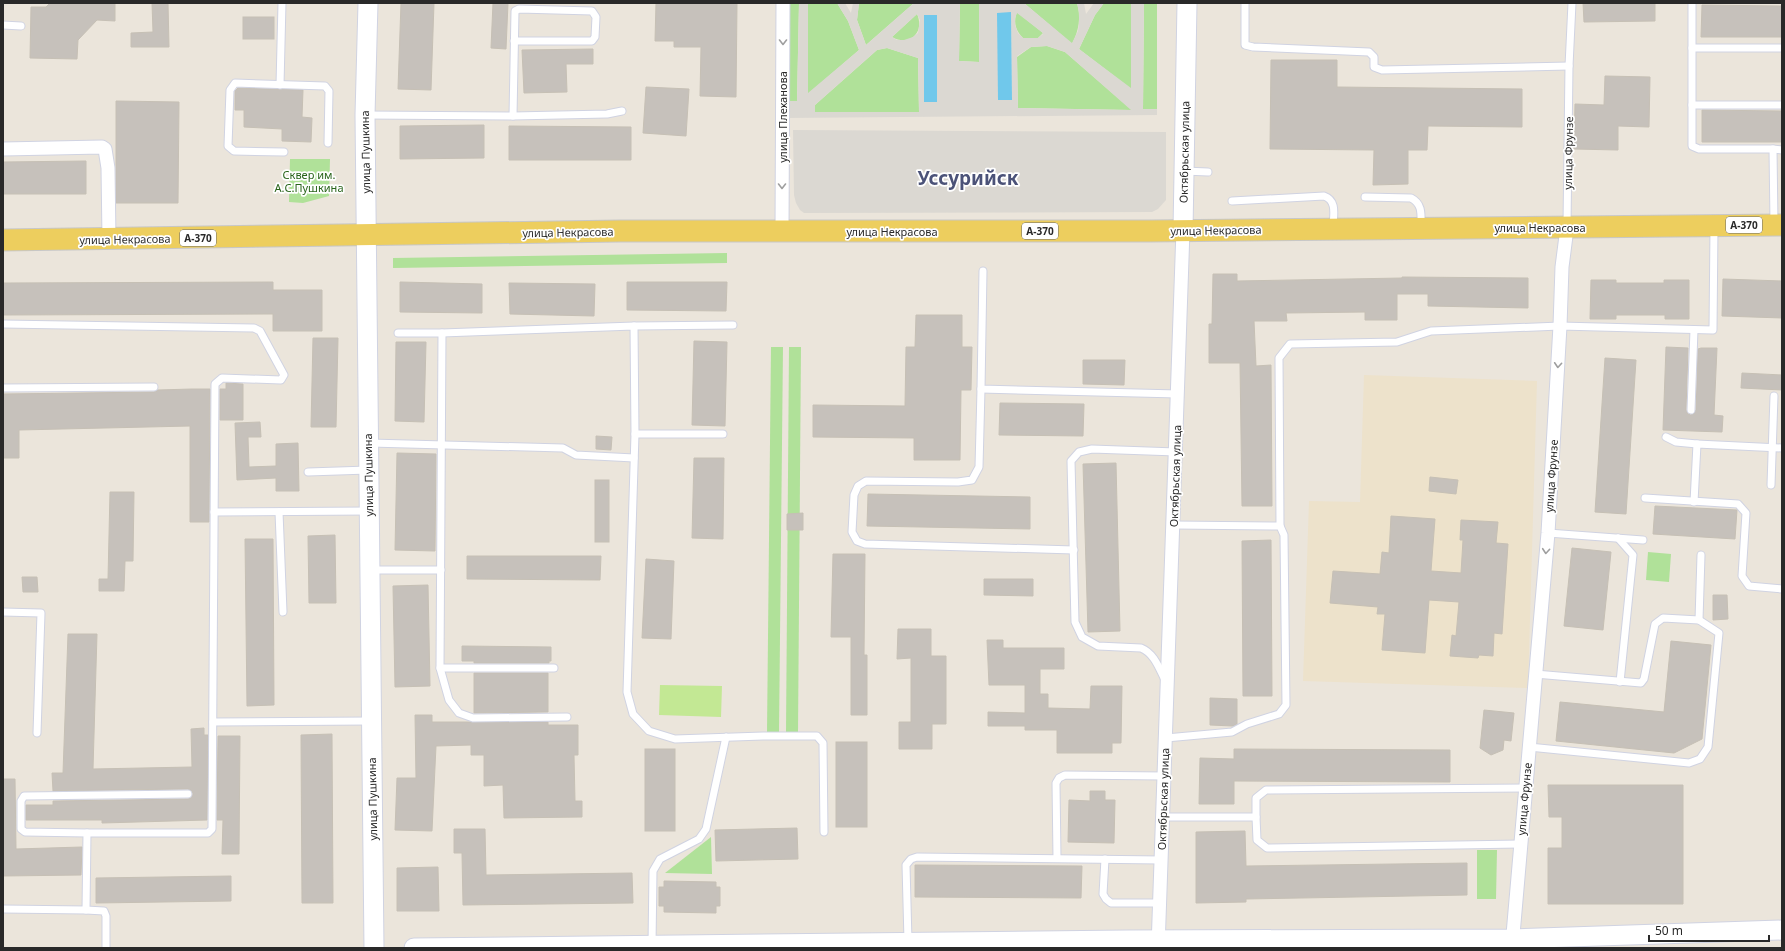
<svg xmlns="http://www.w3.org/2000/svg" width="1785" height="951" viewBox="0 0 1785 951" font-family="'Noto Sans',sans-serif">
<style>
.education{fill:#ede2cb}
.green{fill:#b0e199}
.pitch{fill:#c3e894}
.plaza{fill:#dbd8d2;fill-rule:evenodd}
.water{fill:#70c8eb}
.building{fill:#c6c1bb;stroke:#c6c0b5}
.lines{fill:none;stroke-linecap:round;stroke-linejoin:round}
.lane-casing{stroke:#d0d3e2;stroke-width:9}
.street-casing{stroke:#d0d3e2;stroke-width:15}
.secondary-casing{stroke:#d0d3e2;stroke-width:21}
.primary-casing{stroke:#c7c7c7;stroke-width:23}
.lane{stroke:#fff;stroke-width:7}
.street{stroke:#fff;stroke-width:13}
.secondary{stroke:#fff;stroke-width:19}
.primary{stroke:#edce5e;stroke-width:21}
.oneway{stroke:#9f9f9f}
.labels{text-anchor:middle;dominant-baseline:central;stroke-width:3.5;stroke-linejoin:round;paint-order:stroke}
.shield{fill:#fff;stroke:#696969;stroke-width:1}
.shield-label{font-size:10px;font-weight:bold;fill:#292929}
.street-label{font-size:11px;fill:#292929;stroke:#fff}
.park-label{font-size:11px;fill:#29641b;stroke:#fff}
.town-label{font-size:19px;font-weight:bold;fill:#4b5278;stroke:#fff}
</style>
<rect width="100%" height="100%" fill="#ebe5db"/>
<polygon class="education" points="1364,375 1537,381 1528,688 1303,681 1309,501 1360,502"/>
<g class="green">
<polygon points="787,3 799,3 797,101 785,101"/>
<polygon points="808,3 837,3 848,21 859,50 808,94"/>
<polygon points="859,3 914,3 866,45 857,20"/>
<polygon points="960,3 979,3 979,62 959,61"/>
<path d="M1024,3H1077C1081,18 1079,30 1072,44Z"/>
<polygon points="1104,3 1131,3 1131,89 1079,49 1095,15"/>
<polygon points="1144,3 1157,3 1157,109 1143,109"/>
<path d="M1017,12L1043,33L1038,38H1023C1016,31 1013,23 1017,12Z"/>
<path d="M917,14C925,32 910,47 892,37Z"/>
<polygon points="1047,46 1065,52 1132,110 1018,108 1017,57 1031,47"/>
<polygon points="887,48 918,58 919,112 814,112 815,105 877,50"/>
<polygon points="290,159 330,159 329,196 303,203 289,202"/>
<polygon points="727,253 727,263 393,268 393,258"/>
<polygon points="771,347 783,347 779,733 767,733"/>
<polygon points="789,347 801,347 798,733 786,733"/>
<polygon points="1648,552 1671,554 1669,582 1646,580"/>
<polygon points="711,837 712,874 665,873"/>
<polygon points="1477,850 1497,850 1496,899 1477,899"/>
</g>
<polygon class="pitch" points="660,685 722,686 721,717 659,715"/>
<g class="plaza">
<path d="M799,3H808V93L859,50L848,21L837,3H845L851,13L853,3H859L857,20L866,45L914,3H960L959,61L979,62V3H1024L1072,43L1078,31L1079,23V12L1077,3H1084L1086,14L1094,3H1104L1095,15L1079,49L1131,88V3H1144L1143,109H1157V115L785,118V101H797ZM998,13H1011L1012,100H998ZM1017,13L1043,33V34L1038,38H1023L1018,33L1015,25V18ZM917,14L920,20L918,33L913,37L904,40H897L892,37ZM924,15H937V102H924ZM1047,46L1065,52L1131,110L1018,108L1017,56L1031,47ZM887,48L918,58L919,112H815V105L877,50Z"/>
<polygon points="793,130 1166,132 1166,200 1158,209 1152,212 804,213 800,210 796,203 794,195"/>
</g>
<g class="water">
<polygon points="1011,12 1012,100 998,100 997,13"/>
<rect x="924" y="15" width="13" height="87"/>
</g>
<g class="building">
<polygon points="50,3 115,3 115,21 97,20 78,40 77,59 30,58 31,7 46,7"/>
<polygon points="152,3 168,3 169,47 131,47 131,33 153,32"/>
<polygon points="401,3 434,3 431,90 398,89"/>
<polygon points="493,3 508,3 506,49 491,48"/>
<polygon points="656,3 737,3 736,97 700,96 701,47 674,47 674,41 655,41"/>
<polygon points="1583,3 1655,3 1655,21 1584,22"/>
<polygon points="1702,5 1782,6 1782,37 1701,37"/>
<rect x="243" y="17" width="31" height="22"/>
<polygon points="593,49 593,64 566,64 567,92 524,93 522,50"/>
<polygon points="1271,60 1337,60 1337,87 1522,89 1522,127 1428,126 1427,150 1408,150 1408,184 1373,185 1374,150 1270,149"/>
<polygon points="1605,76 1650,77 1649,127 1618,126 1618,150 1574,149 1575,104 1604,105"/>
<polygon points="646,87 689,89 686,136 643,133"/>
<polygon points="238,88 303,90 302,117 312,118 311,142 282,141 282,129 244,127 244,110 235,110 235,91"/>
<polygon points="116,101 179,102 178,203 116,203"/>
<polygon points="1702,110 1782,111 1782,142 1702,142"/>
<polygon points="484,125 484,158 400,159 400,126"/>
<polygon points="509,126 631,127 631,160 509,160"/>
<polygon points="86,161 86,194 3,194 3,162"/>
<polygon points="1213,274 1237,274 1237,281 1402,278 1402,277 1528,278 1528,308 1428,306 1428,294 1397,294 1397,320 1365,320 1365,312 1286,313 1287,321 1254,321 1256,366 1271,365 1272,506 1242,506 1240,363 1209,363 1209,324 1212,324"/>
<polygon points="1723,279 1782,281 1782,318 1722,316"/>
<polygon points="1591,280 1616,280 1616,283 1664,283 1664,280 1689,280 1689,319 1665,319 1665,315 1616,315 1616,319 1590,319"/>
<polygon points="273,282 273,290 322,290 322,331 273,331 273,314 3,315 3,283"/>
<polygon points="400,282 482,284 482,313 400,312"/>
<polygon points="627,282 727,282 726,311 627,310"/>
<polygon points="509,283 595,284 594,316 510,314"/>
<polygon points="916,315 962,315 962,347 972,347 971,390 961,390 960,460 914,460 914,438 813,437 813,405 905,406 906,347 915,347"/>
<polygon points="313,338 338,338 336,427 311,427"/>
<polygon points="694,341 727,342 725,426 692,425"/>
<polygon points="396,342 426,342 424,422 395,421"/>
<polygon points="1666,347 1688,348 1686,410 1688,414 1691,415 1696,410 1698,349 1701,348 1717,348 1714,415 1723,416 1722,432 1663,430"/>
<polygon points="1605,358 1636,360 1626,514 1595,512"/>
<polygon points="1083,360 1125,360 1124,385 1083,384"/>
<polygon points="1742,373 1782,375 1782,390 1741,388"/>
<polygon points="226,383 243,384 243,420 220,420 220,389 226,389"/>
<polygon points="192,389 210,389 209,522 190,522 190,426 19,430 19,458 3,458 3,394 154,392 158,390"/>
<polygon points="1000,403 1084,404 1083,436 999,435"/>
<polygon points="260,422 261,437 248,437 249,467 276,466 276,444 298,443 299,491 276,491 276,478 237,480 235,423"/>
<polygon points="596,436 612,437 611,450 596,449"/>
<polygon points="397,453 436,454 435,551 395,550"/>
<polygon points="694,458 724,458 723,539 692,538"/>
<polygon points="1116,463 1120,631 1088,632 1083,464"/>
<polygon points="1430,477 1458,480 1456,494 1429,491"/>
<rect x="595" y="480" width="14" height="62"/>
<polygon points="110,492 134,492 133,561 125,561 124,591 99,591 99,579 108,579"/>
<polygon points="868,494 1030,497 1030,529 867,526"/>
<polygon points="1655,506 1737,510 1735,539 1653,534"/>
<polygon points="803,513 803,530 787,530 787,514"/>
<polygon points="1391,516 1435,519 1431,571 1461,573 1463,540 1460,540 1461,520 1498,522 1496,543 1508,544 1502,634 1494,633 1493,656 1479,655 1478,658 1450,656 1452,635 1456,636 1459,602 1429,600 1425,653 1382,650 1385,614 1377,614 1378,607 1330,603 1333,571 1380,574 1382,552 1389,553"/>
<polygon points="335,535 336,603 309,603 308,536"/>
<polygon points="245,539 273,539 274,705 247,706"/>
<polygon points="1271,540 1272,696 1243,696 1242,541"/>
<polygon points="1572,548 1611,552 1603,630 1564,626"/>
<polygon points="833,554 865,554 864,655 867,655 867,715 851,715 851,637 831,637"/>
<polygon points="467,556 601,556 600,580 467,579"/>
<polygon points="646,559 674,561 671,639 642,638"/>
<polygon points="22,577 37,577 38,592 23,592"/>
<polygon points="984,579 1033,579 1033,596 984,595"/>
<polygon points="428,585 430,686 395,687 393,586"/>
<polygon points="1713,595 1727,595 1728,619 1713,620"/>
<polygon points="898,629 931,629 931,656 946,656 946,724 932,724 932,749 899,749 899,722 911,722 911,658 897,659"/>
<polygon points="68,634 97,634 93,769 192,767 191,729 204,728 204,735 208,735 207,820 102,823 102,820 26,820 26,805 53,805 53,801 188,799 191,798 193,794 192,791 188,789 53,791 52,773 63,773"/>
<polygon points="987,640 1003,640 1003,648 1064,648 1064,669 1040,669 1040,694 1048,694 1048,708 1090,709 1091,686 1122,686 1121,743 1112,743 1112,753 1057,753 1057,730 1025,730 1025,726 988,726 988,712 1025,713 1025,685 989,685"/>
<polygon points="1671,641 1711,645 1702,739 1674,753 1556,741 1560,702 1664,712"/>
<polygon points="462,646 551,647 551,661 549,661 549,663 474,663 474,661 462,661"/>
<polygon points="474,673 548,673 548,712 474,713"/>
<polygon points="1210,698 1237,699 1237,724 1233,726 1210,725"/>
<polygon points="1484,710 1514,713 1511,741 1504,740 1503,750 1491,755 1480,748"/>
<polygon points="415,715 432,715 432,722 548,722 548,725 578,725 578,755 574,755 575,801 582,801 582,817 504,818 503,785 484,786 484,755 471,755 471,745 436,746 432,831 395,830 397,778 416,778"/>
<polygon points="332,734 333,903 302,903 301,735"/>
<polygon points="218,736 240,736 239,854 222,854 223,820 217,820"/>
<rect x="836" y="742" width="31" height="85"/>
<rect x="645" y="749" width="30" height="82"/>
<polygon points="1234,749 1450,750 1450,782 1234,781 1234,804 1199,804 1200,758 1234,759"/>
<polygon points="3,779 15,779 16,849 82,847 81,875 3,876"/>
<polygon points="1548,785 1683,785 1683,904 1548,904 1548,848 1562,848 1562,817 1549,817"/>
<polygon points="1090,791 1105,791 1105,800 1115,800 1114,843 1068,842 1069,800 1090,801"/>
<polygon points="797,828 798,859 716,861 715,830"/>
<polygon points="454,829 485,829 486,875 632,873 633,903 463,905 462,853 454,853"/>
<polygon points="1245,831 1246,866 1467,863 1467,895 1246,899 1246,902 1196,903 1196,832"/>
<polygon points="915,865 1082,866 1081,898 915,897"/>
<polygon points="438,867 439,911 397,911 397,868"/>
<polygon points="231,876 231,901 96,903 96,878"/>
<polygon points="664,881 716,882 716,887 720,887 720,906 716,906 716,913 664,912 664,906 659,906 659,887 664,887"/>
</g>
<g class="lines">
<defs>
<g id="lane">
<polyline points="1245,3 1245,45 1253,47 1369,52 1374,57 1374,67 1382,70 1569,66"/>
<polyline points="1692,3 1692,48 1782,48"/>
<polyline points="3,25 21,26"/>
<polyline points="1692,48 1692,105"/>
<polyline points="280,85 282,3"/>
<polyline points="365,115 513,116 607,114 622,111"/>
<polyline points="513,116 515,11 519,9 592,11 596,17 595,37 592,41 514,41"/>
<polyline points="1773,149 1782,150"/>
<polyline points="284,152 234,151 228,146 230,90 235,83 325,86 329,91 328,143"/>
<polyline points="1184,171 1208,172"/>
<path d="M1365,197L1411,198C1423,204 1421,215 1421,227"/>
<path d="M1232,201L1324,196C1338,201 1333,216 1333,228"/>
<polyline points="1774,224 1773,149 1699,149 1692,146 1692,105 1782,105"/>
<polyline points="1567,225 1569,66 1572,3"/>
<polyline points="983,271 981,389 1178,394"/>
<polyline points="3,324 254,328 260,331 284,375 281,380 222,378 215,384 212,829 208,833 87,833"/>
<polyline points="634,326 733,325"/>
<polyline points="398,333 442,333 634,326 635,434 627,692 633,714 649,731 675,739 763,736 817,736 823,743 824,832"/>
<polyline points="442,333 440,668 449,700 459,713 473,718 567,717"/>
<polyline points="3,388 154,387"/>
<polyline points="981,389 979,467 972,480 958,482 866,481 858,486 854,495 852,532 857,541 865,544 1074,550"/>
<polyline points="1691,410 1694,330"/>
<polyline points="635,434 723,434"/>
<polyline points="1666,437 1676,442 1697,444"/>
<polyline points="370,443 563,448 576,455 634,458"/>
<polyline points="308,472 368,470"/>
<polyline points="1771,485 1774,396"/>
<polyline points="1645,498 1738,504 1746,513 1742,576 1749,586 1782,589"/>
<polyline points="1694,502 1697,444 1782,448"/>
<polyline points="214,512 369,511"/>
<polyline points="279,512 283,612"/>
<polyline points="1280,526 1279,358 1290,344 1397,342 1431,331 1560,326 1713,330 1714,228"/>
<polyline points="1548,533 1643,540"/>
<polyline points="1618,538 1633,555 1620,682"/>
<polyline points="371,570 441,570"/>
<polyline points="3,612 41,613 37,733"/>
<polyline points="1699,620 1701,555"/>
<polyline points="440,668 554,668"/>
<path d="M1165,680C1159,668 1154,653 1141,648L1098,646L1082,637L1075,622L1071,461L1079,452L1092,449L1176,452"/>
<polyline points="213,722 370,721"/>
<polyline points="1166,738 1232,732 1247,724 1279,714 1286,705 1284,535 1280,526 1174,525"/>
<polyline points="1529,747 1689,763 1700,759 1708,747 1719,633 1699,620 1663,618 1655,624 1644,679 1641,683 1535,674"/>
<polyline points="1162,817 1256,817 1257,840 1267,848 1520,844"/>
<polyline points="1256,817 1256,798 1266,790 1525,788"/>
<polyline points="1057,858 1056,783 1059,778 1065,775 1164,776"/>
<polyline points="1105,859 1103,894 1106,899 1111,903 1160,903"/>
<polyline points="3,909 86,910 87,833 25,832 21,829 21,801 24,796 188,794"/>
<polyline points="86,910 104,911 106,916 106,948"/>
<polyline points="908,941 906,865 911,859 917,857 1161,860"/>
<polyline points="652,945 653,871 660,859 699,839 706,829 726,737"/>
</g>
<g id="street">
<polyline points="3,149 102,147 105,149 108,168 109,239"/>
<polyline points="782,231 783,3"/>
<polyline points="1512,946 1548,533 1560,326 1562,267 1567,228"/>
<polyline points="1158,948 1183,230"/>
</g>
<g id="secondary">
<polyline points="368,3 365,115 374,948"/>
<polyline points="1183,230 1187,3"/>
<polyline points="414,948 1127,940 1512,939 1782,930"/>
</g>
<polyline id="primary" points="3,240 620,231 1150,231 1782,225"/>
</defs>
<use href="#lane" class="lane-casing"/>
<use href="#street" class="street-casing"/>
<use href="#secondary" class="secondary-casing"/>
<use href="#primary" class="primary-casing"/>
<use href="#lane" class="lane"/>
<use href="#street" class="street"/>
<use href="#secondary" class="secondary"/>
<use href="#primary" class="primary"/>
</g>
<defs><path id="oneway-chevron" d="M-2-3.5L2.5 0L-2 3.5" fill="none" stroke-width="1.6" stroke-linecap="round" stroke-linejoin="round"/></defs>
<g class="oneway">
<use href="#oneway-chevron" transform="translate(783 42) rotate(90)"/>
<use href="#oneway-chevron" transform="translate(782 186) rotate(90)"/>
<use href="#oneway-chevron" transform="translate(1558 365) rotate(94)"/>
<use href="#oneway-chevron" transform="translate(1546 551) rotate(95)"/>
</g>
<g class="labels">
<g class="shield">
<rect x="1726" y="217" width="36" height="16" rx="3"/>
<rect x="1022" y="223" width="36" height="16" rx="3"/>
<rect x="180" y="230" width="36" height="16" rx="3"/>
</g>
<g class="shield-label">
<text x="1744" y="225">А-370</text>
<text x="1040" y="231">А-370</text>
<text x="198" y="238">А-370</text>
</g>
<g class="street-label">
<text transform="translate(782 117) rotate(-90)">улица Плеханова</text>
<text transform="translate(365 152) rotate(-91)">улица Пушкина</text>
<text transform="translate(1184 152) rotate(-89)">Октябрьская улица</text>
<text transform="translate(1568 153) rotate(-89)">улица Фрунзе</text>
<text x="1540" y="227">улица Некрасова</text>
<text transform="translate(1216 230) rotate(-1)">улица Некрасова</text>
<text x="892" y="231">улица Некрасова</text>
<text transform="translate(568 232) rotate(-1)">улица Некрасова</text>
<text transform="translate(125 239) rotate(-1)">улица Некрасова</text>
<text transform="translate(368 475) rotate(-91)">улица Пушкина</text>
<text transform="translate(1175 476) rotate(-88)">Октябрьская улица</text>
<text transform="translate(1551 476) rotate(-86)">улица Фрунзе</text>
<text transform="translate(372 799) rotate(-91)">улица Пушкина</text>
<text transform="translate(1163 799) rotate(-88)">Октябрьская улица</text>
<text transform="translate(1524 799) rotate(-85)">улица Фрунзе</text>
</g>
<g class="park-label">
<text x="309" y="174">Сквер им.<tspan x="309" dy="13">А.С.Пушкина</tspan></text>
</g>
<g class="town-label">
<text x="968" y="178">Уссурийск</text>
</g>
</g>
<rect width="1785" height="951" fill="none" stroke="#292929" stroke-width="8"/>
<path d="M1649 935v6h120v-6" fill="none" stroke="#292929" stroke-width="2"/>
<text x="1655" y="935" font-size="12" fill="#292929" stroke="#ffffff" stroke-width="3" paint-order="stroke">50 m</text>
</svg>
